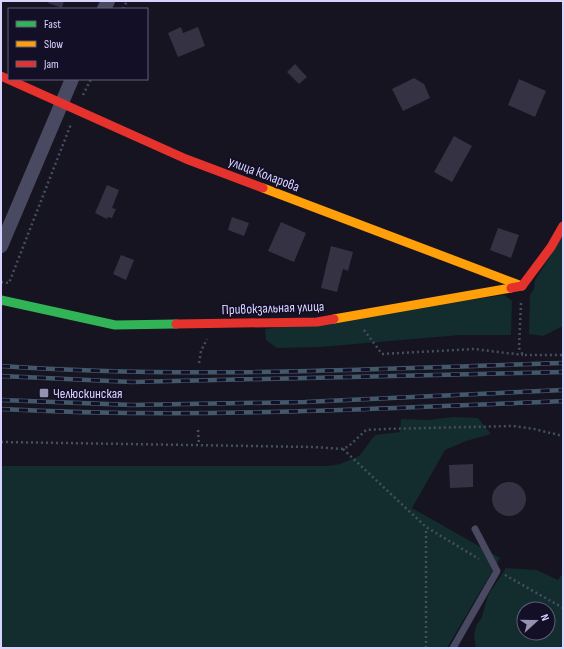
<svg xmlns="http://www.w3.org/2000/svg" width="564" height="649" viewBox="0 0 564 649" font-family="'Sofia Sans Condensed',sans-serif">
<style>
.green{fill:#132c2d;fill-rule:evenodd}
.building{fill:#343243}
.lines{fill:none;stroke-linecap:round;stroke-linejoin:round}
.path{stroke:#44505f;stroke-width:2.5;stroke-dasharray:2 3;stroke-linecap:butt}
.lane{stroke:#4a4962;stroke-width:7}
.street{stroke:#4a4962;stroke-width:14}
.fast{stroke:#30b455;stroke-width:9}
.slow{stroke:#ff9f0a;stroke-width:9}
.jam{stroke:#e5322d;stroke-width:9}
.rail-casing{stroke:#43596b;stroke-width:4.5}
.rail{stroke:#130f26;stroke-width:3;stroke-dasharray:9;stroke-linecap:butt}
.poi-dot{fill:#9591b1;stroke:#130f26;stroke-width:1.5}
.labels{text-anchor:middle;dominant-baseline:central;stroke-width:4;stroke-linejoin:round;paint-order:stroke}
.street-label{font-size:14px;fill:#d9d4ff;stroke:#130f26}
.poi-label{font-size:14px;fill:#d9d4ff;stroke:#130f26;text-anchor:start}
</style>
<rect width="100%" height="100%" fill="#161421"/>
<g class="green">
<polygon points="563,236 563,326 543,336 529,334 530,295 534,289 535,280"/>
<polygon points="504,295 512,301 511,335 460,335 320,347 277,348 266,340 265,329"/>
<polygon points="453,417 478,418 491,434 466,441 445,450 412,508 500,558 447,648 1,648 1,466 327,466 340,464 359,456 375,435 400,432 401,419 428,420"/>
<path d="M506,568L537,570L558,580L563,573V648H476L474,635L476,626L482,617L488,595ZM524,609H548V633H524Z"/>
</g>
<g class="building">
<polygon points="49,1 64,1 62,8 48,3"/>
<polygon points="181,27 183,33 198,27 205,46 178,57 168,33"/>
<polygon points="295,64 307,77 299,84 287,72"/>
<polygon points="414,78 424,84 430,98 403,111 392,89"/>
<polygon points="519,79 546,91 535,117 508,105"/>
<polygon points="454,136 472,146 452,182 434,172"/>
<polygon points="107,185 119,190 112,208 116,209 112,218 108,217 107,219 95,213"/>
<polygon points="232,217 249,223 244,236 228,230"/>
<polygon points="281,222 306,233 294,262 268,251"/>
<polygon points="498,228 519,235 511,258 490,250"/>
<polygon points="331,246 353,252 348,271 343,269 337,292 321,288"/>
<polygon points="121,255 134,260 126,280 113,274"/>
<polygon points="473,464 473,487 450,488 449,465"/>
<circle cx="509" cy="499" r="17"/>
</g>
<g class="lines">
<g class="path">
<polyline points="123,9 127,1"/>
<polyline points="83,95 91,79"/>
<polyline points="1,282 9,283 71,124"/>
<polyline points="521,303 519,348 523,355 563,355"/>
<polyline points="364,330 382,354 474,349 523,355"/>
<polyline points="199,363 201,351 207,339"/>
<polyline points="198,430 199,445"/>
<polyline points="1,442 314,447 343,449 349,446 366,430 383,429 513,426 534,429 563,436"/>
<polyline points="343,449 426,527 479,559"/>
<polyline points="505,575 563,608"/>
<polyline points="426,648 426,528"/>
</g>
<polyline class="lane" points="453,648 497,571 475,529"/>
<g class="street">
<polyline points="104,9 108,1"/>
<polyline points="1,246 72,79"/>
</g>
<polyline class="fast" points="1,300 115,325 176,324"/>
<g class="slow">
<polyline points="263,188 522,286"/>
<polyline points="334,319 511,288"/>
</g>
<g class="jam">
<polyline points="1,76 186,159 263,188"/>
<polyline points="511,288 522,286 551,247 563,226"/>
<polyline points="176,324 317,322 334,319"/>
</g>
<defs>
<g id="rail">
<path d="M1,366C188,379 376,369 563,363"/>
<polyline points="1,376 132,382 563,372"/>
<polyline points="1,400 133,405 305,402 563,390"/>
<path d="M1,409C188,419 376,409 563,401"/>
</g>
</defs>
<use href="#rail" class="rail-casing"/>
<use href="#rail" class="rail"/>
</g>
<rect class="poi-dot" x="39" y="388" width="10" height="10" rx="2"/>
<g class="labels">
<g class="street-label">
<text transform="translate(264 174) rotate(21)">улица Коларова</text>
<text transform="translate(273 308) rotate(-2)">Привокзальная улица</text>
</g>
<g class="poi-label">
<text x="53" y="393">Челюскинская</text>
</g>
</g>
<rect width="564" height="649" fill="none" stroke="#d9d4ff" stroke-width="4"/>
<rect x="8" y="8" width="140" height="72" fill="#130f26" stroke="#625e7d"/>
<rect x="16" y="21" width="20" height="6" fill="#30b455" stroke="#625e7d"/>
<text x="44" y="28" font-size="12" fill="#d9d4ff">Fast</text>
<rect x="16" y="41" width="20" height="6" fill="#ff9f0a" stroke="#625e7d"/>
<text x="44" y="48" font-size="12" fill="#d9d4ff">Slow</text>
<rect x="16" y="61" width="20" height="6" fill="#e5322d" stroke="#625e7d"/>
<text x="44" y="68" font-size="12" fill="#d9d4ff">Jam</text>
<g transform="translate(536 621) rotate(69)"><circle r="19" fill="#130f26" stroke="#625e7d"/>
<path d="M0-3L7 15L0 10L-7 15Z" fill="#9591b1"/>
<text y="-6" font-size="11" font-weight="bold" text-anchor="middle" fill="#d9d4ff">N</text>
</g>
</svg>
